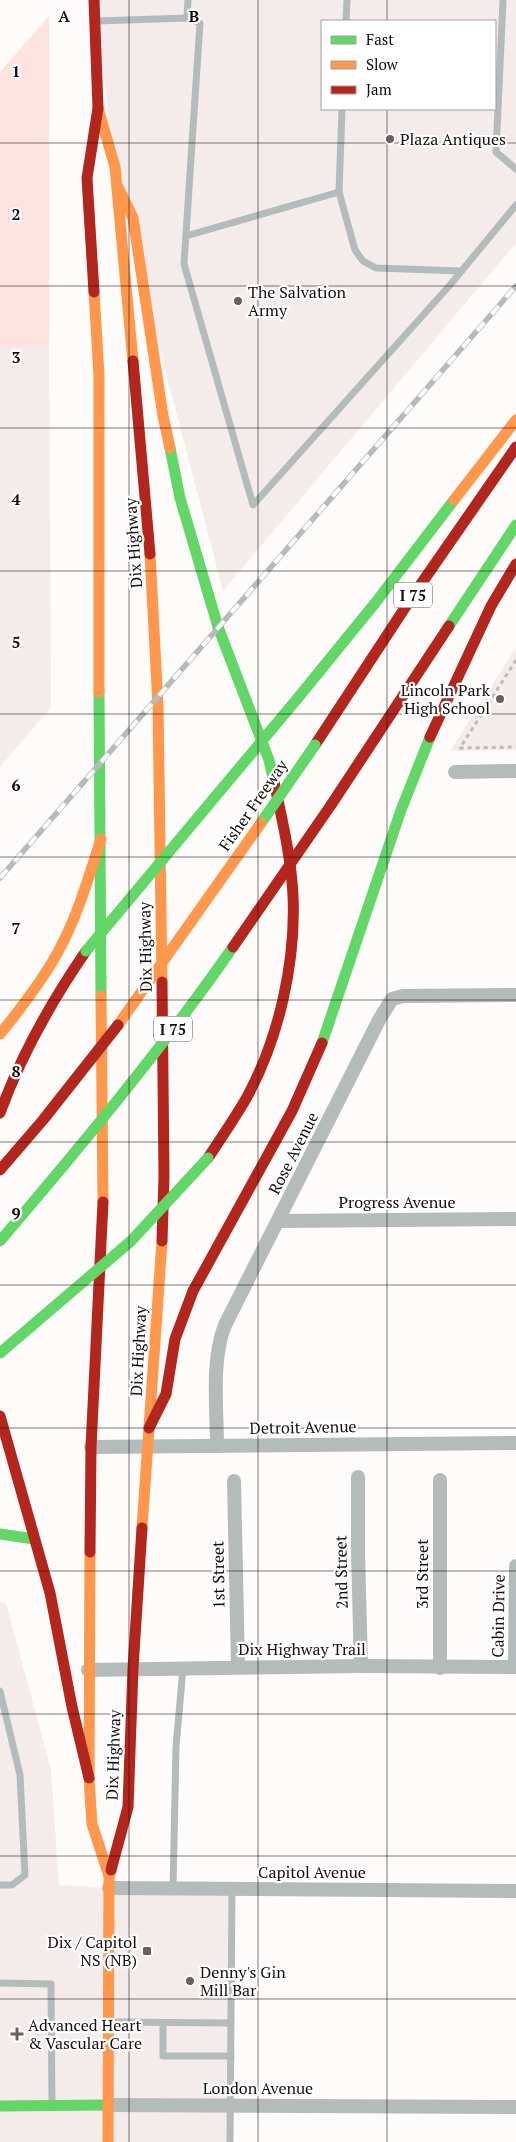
<svg xmlns="http://www.w3.org/2000/svg" width="516" height="2142" viewBox="0 0 516 2142" font-family="'PT Serif',serif">
<style>
.built{fill:#f4eceb;fill-rule:evenodd}
.green{fill:#fde2e0}
.lines{fill:none;stroke-linecap:round;stroke-linejoin:round}
.path{stroke:#b9bbbb;stroke-width:3;stroke-dasharray:4 4;stroke-linecap:butt}
.lane{stroke:#b3bcba;stroke-width:7}
.street{stroke:#b3bcba;stroke-width:14}
.fast{stroke:#63d668;stroke-width:11}
.slow{stroke:#ff974d;stroke-width:11}
.jam{stroke:#b3261e;stroke-width:11}
.rail-casing{stroke:#b7bab9;stroke-width:5.5}
.rail{stroke:#fff;stroke-width:4;stroke-dasharray:11;stroke-linecap:butt}
.fast-bridge{stroke:#63d668;stroke-width:11}
.slow-bridge{stroke:#ff974d;stroke-width:11}
.jam-bridge{stroke:#b3261e;stroke-width:11}
.grid{fill:none;stroke:#150d0d;stroke-width:1;stroke-opacity:0.55}
.poi-dot{fill:#676060;stroke:#fff;stroke-width:2}
.labels{text-anchor:middle;dominant-baseline:central;stroke-width:4.5;stroke-linejoin:round;paint-order:stroke}
.shield{fill:#fff;stroke:#5b5656;stroke-width:1}
.shield-label{font-size:15px;font-weight:bold;fill:#150d0d}
.poi-label{font-size:16px;fill:#150d0d;stroke:#fff;text-anchor:start}
.street-label{font-size:16px;fill:#150d0d;stroke:#fff}
.grid-label{font-size:16px;text-anchor:middle;font-weight:bold;fill:#150d0d;stroke:#fff;stroke-width:4.5;stroke-linejoin:round;paint-order:stroke}
</style>
<rect width="100%" height="100%" fill="#fefbfb"/>
<g class="built">
<path d="M94,0H516V243L223,591L117,185ZM322,21H495V109H322Z"/>
<polygon points="0,347 49,347 51,707 0,767"/>
<polygon points="516,647 516,750 450,751"/>
<polygon points="0,1602 6,1603 51,1770 59,1885 109,1888 232,1889 230,2142 0,2142"/>
</g>
<polygon class="green" points="49,16 49,347 0,347 0,72"/>
<g class="lines">
<polyline class="path" points="516,660 460,748 516,747"/>
<g class="lane">
<polyline points="503,0 496,152 516,169"/>
<polyline points="187,18 188,0"/>
<polyline points="97,21 187,18 200,23 184,264 253,505 450,285 516,205"/>
<polyline points="346,21 347,0"/>
<polyline points="339,192 355,250 363,261 376,268 461,271"/>
<polyline points="186,236 339,192 342,109"/>
<polyline points="0,1691 20,1775 25,1875 12,1885 0,1885"/>
<polyline points="173,1889 176,1747 183,1668"/>
<polyline points="0,1983 51,1984 52,2105"/>
<polyline points="111,2022 231,2023"/>
<polyline points="163,2023 163,2056 231,2056"/>
<polyline points="230,2142 232,1889"/>
</g>
<g class="street">
<polyline points="455,772 516,771"/>
<polyline points="278,1221 516,1219"/>
<path d="M217,1446C217,1408 211,1360 225,1325L379,1020L392,999L403,996L516,995"/>
<polyline points="91,1447 516,1443"/>
<polyline points="358,1477 358,1553 361,1666"/>
<polyline points="440,1480 440,1668"/>
<polyline points="234,1481 238,1667"/>
<polyline points="515,1667 516,1566"/>
<polyline points="88,1670 361,1666 516,1667"/>
<polyline points="109,1888 516,1891"/>
<polyline points="108,2105 516,2107"/>
</g>
<g class="fast">
<polyline points="170,448 180,498 218,627 269,760 274,782"/>
<polyline points="449,626 516,525"/>
<polyline points="99,692 101,996"/>
<polyline points="297,699 376,602 454,500"/>
<polyline points="322,1043 401,810 430,737"/>
<polyline points="0,1534 34,1539"/>
<polyline points="0,2106 108,2105"/>
</g>
<g class="slow">
<polyline points="98,108 115,167 133,361"/>
<polyline points="117,185 133,218 163,416 170,448"/>
<polyline points="94,292 99,376 99,692"/>
<polyline points="454,500 516,420"/>
<polyline points="150,554 158,706 162,982"/>
<polyline points="101,996 103,1202"/>
<path d="M0,1034C22,1007 43,980 59,950C78,915 89,876 101,839"/>
<polyline points="142,1528 162,1241"/>
<polyline points="90,1552 89,1778 92,1824 109,1876"/>
<polyline points="108,2142 109,1876 111,1870"/>
</g>
<g class="jam">
<polyline points="94,292 87,178 98,108 94,0"/>
<polyline points="133,361 150,554"/>
<polyline points="430,737 491,606 516,564"/>
<polyline points="315,745 412,597 516,447"/>
<polyline points="331,805 449,626"/>
<polyline points="162,982 164,1176 162,1241"/>
<path d="M0,1113C21,1055 51,1002 86,951"/>
<path d="M208,1158C221,1138 235,1118 247,1097C279,1038 296,962 293,895C291,857 282,819 274,782"/>
<polyline points="0,1416 50,1593 72,1707 89,1778"/>
<polyline points="149,1428 166,1394 175,1339 193,1291 292,1111 322,1043"/>
<polyline points="90,1552 91,1447 103,1202"/>
<polyline points="111,1870 128,1807 133,1668 142,1528"/>
</g>
<defs>
<polyline id="rail" points="0,878 516,286"/>
</defs>
<use href="#rail" class="rail-casing"/>
<use href="#rail" class="rail"/>
<g class="fast-bridge">
<polyline points="261,823 315,745"/>
<polyline points="86,951 297,699"/>
<path d="M0,1241C81,1146 162,1049 233,947"/>
<polyline points="0,1353 131,1241 208,1158"/>
</g>
<polyline class="slow-bridge" points="118,1025 261,823"/>
<g class="jam-bridge">
<polyline points="233,947 331,805"/>
<polyline points="0,1170 43,1120 118,1025"/>
</g>
</g>
<path class="grid" d="M129,0V2142M258,0V2142M387,0V21M387,109V2142M0,143H516M0,286H516M0,428H516M0,571H516M0,714H516M0,857H516M0,1000H516M0,1142H516M0,1285H516M0,1428H516M0,1571H516M0,1714H516M0,1856H516M0,1999H516"/>
<g class="poi-dot">
<circle cx="390" cy="139" r="5"/>
<circle cx="238" cy="301" r="5"/>
<circle cx="500" cy="699" r="5"/>
<rect x="142" y="1946" width="10" height="10" rx="2.5"/>
<circle cx="190" cy="1981" r="5"/>
<path d="M14.5 2026.5h5v5h5v5h-5v5h-5v-5h-5v-5h5z"/>
</g>
<g class="labels">
<g class="shield">
<rect x="394" y="582.5" width="38" height="25" rx="4"/>
<rect x="154" y="1016.5" width="38" height="25" rx="4"/>
</g>
<g class="shield-label">
<text x="413" y="595">I 75</text>
<text x="173" y="1029">I 75</text>
</g>
<g class="poi-label">
<text x="400" y="139">Plaza Antiques</text>
<text x="248" y="292">The Salvation<tspan x="248" dy="18">Army</tspan></text>
<text x="490" y="690" text-anchor="end">Lincoln Park<tspan x="490" dy="18">High School</tspan></text>
<text x="137" y="1942" text-anchor="end">Dix / Capitol<tspan x="137" dy="18">NS (NB)</tspan></text>
<text x="200" y="1972">Denny's Gin<tspan x="200" dy="18">Mill Bar</tspan></text>
<text x="28" y="2025">Advanced Heart<tspan x="28" dy="18">&amp; Vascular Care</tspan></text>
</g>
<g class="street-label">
<text transform="translate(133 543) rotate(-94)">Dix Highway</text>
<text transform="translate(253 805) rotate(-55)">Fisher Freeway</text>
<text transform="translate(145 947) rotate(-91)">Dix Highway</text>
<text transform="translate(293 1153) rotate(-63)">Rose Avenue</text>
<text x="397" y="1202">Progress Avenue</text>
<text transform="translate(138 1351) rotate(-87)">Dix Highway</text>
<text transform="translate(303 1427) rotate(-1)">Detroit Avenue</text>
<text transform="translate(341 1572) rotate(-91)">2nd Street</text>
<text transform="translate(422 1574) rotate(-90)">3rd Street</text>
<text transform="translate(218 1575) rotate(-91)">1st Street</text>
<text transform="translate(498 1616) rotate(-89)">Cabin Drive</text>
<text x="302" y="1649">Dix Highway Trail</text>
<text transform="translate(113 1755) rotate(-88)">Dix Highway</text>
<text x="312" y="1872">Capitol Avenue</text>
<text x="258" y="2088">London Avenue</text>
</g>
</g>
<g class="grid-label">
<text x="64" y="22">A</text>
<text x="194" y="22">B</text>
<text x="16" y="77">1</text>
<text x="16" y="220">2</text>
<text x="16" y="363">3</text>
<text x="16" y="505">4</text>
<text x="16" y="648">5</text>
<text x="16" y="791">6</text>
<text x="16" y="934">7</text>
<text x="16" y="1077">8</text>
<text x="16" y="1219">9</text>
</g>
<rect x="321" y="20" width="175" height="90" fill="#ffffff" stroke="#a19e9e"/>
<rect x="331" y="36" width="25" height="8" fill="#63d668" stroke="#a19e9e"/>
<text x="366" y="45" font-size="15" fill="#150d0d">Fast</text>
<rect x="331" y="61" width="25" height="8" fill="#ff974d" stroke="#a19e9e"/>
<text x="366" y="70" font-size="15" fill="#150d0d">Slow</text>
<rect x="331" y="86" width="25" height="8" fill="#b3261e" stroke="#a19e9e"/>
<text x="366" y="95" font-size="15" fill="#150d0d">Jam</text>
</svg>
